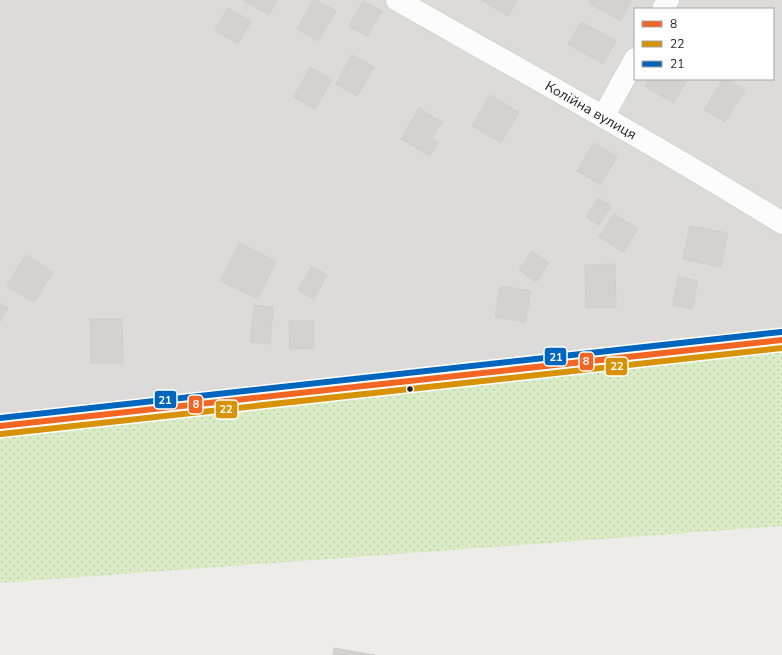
<svg xmlns="http://www.w3.org/2000/svg" width="782" height="655" viewBox="0 0 782 655" font-family="'Nunito Sans',sans-serif">
<style>
.residential{fill:#dddbd9;fill-rule:evenodd}
.garden{fill:url(#garden-dots)}
.building{fill:#d4d2cf;stroke:#d1cec9}
.lines{fill:none;stroke-linecap:round;stroke-linejoin:round}
.minor-casing{stroke:#c6c6c4;stroke-width:23}
.major-casing{stroke:#a49a84;stroke-width:23}
.minor{stroke:#fcfcfc;stroke-width:22}
.major{stroke:#f1ece5;stroke-width:22}
.bus-1-casing{stroke:#fff;stroke-width:9}
.bus-2-casing{stroke:#fff;stroke-width:9}
.bus-3-casing{stroke:#fff;stroke-width:9}
.bus-1{stroke:#f26522;stroke-width:6}
.bus-2{stroke:#d79205;stroke-width:6}
.bus-3{stroke:#0065bd;stroke-width:6}
.bus-dot{fill:#1f1f1f;stroke:#fff;stroke-width:1.5}
.labels{text-anchor:middle;dominant-baseline:central;stroke-width:4;stroke-linejoin:round;paint-order:stroke}
.street-label{font-size:14px;fill:#1f1f1f;stroke:#fff}
.line-badge{stroke:#fff;stroke-width:1.5}
.badge-label{font-size:11px;text-anchor:middle;font-weight:bold;fill:#fff}
</style>
<defs>
<pattern id="garden-dots" width="8" height="8" patternUnits="userSpaceOnUse"><rect width="8" height="8" fill="#daecc6"/><path d="M2 2h.1M6 6h.1" fill="none" stroke="#bbcaaa" stroke-width="1.8" stroke-linecap="round"/></pattern>
</defs>
<rect width="100%" height="100%" fill="#edece8"/>
<path class="residential" d="M0,0H782V340L0,426ZM635,9H773V79H635Z"/>
<polygon class="garden" points="782,337 782,526 0,583 0,424"/>
<g class="building">
<polygon points="244,0 277,0 269,15 244,1"/>
<polygon points="313,0 317,0 336,11 318,41 297,29"/>
<polygon points="481,0 517,0 508,16"/>
<polygon points="591,0 632,0 620,21 589,3"/>
<polygon points="363,1 382,11 367,36 349,26"/>
<polygon points="228,8 251,21 238,44 215,30"/>
<polygon points="581,22 616,41 603,64 568,44"/>
<polygon points="352,55 374,67 357,96 336,84"/>
<polygon points="310,67 332,79 315,109 294,97"/>
<polygon points="649,79 688,79 673,103 645,86"/>
<polygon points="723,79 727,79 745,90 725,122 704,110"/>
<polygon points="490,95 519,112 501,143 472,126"/>
<polygon points="419,108 442,122 432,138 438,142 430,156 401,139"/>
<polygon points="594,143 617,157 600,185 577,171"/>
<polygon points="598,198 611,206 599,225 586,217"/>
<polygon points="614,214 638,229 623,252 599,237"/>
<polygon points="690,226 728,233 721,267 683,259"/>
<polygon points="239,243 276,261 258,299 220,281"/>
<polygon points="532,251 549,263 536,282 519,270"/>
<polygon points="26,255 53,272 34,302 7,286"/>
<polygon points="615,264 616,308 586,308 585,265"/>
<polygon points="312,266 327,275 314,299 298,290"/>
<polygon points="678,277 697,281 693,309 673,305"/>
<polygon points="500,286 531,291 525,322 495,317"/>
<polygon points="0,303 8,308 0,322"/>
<polygon points="254,305 273,307 270,344 251,342"/>
<polygon points="90,319 122,319 123,363 91,363"/>
<polygon points="289,321 314,321 314,348 290,349"/>
<polygon points="334,648 375,655 333,655"/>
</g>
<g class="lines">
<defs>
<g id="minor">
<path id="s1" d="M397,0C526,73 656,145 782,223"/>
<polyline points="663,9 668,0"/>
<polyline points="603,117 635,59"/>
</g>
<polyline id="major" points="0,426 782,340"/>
</defs>
<use href="#minor" class="minor-casing"/>
<use href="#major" class="major-casing"/>
<use href="#minor" class="minor"/>
<use href="#major" class="major"/>
<defs>
<polyline id="bus-1" points="0,426 782,340"/>
<polyline id="bus-2" points="1,434 782,348"/>
<polyline id="bus-3" points="0,418 781,332"/>
</defs>
<use href="#bus-1" class="bus-1-casing"/>
<use href="#bus-2" class="bus-2-casing"/>
<use href="#bus-3" class="bus-3-casing"/>
<use href="#bus-1" class="bus-1"/>
<use href="#bus-2" class="bus-2"/>
<use href="#bus-3" class="bus-3"/>
</g>
<circle class="bus-dot" cx="410" cy="389" r="3.5"/>
<g class="labels">
<g class="street-label">
<text stroke="none"><textPath href="#s1" startOffset="223">Колійна вулиця</textPath></text>
</g>
</g>
<g class="line-badge">
<rect x="544" y="347" width="23" height="19" rx="4" fill="#0065bd"/>
<rect x="579" y="352" width="15" height="19" rx="4" fill="#f26522"/>
<rect x="605" y="357" width="23" height="19" rx="4" fill="#d79205"/>
<rect x="154" y="390" width="23" height="19" rx="4" fill="#0065bd"/>
<rect x="188" y="395" width="15" height="19" rx="4" fill="#f26522"/>
<rect x="215" y="400" width="23" height="19" rx="4" fill="#d79205"/>
</g>
<g class="badge-label">
<text x="556" y="361">21</text>
<text x="586" y="365">8</text>
<text x="617" y="370">22</text>
<text x="165" y="404">21</text>
<text x="196" y="408">8</text>
<text x="226" y="413">22</text>
</g>
<rect x="634" y="8" width="140" height="72" fill="#ffffff" stroke="#a5a5a5"/>
<rect x="642" y="21" width="20" height="6" fill="#f26522" stroke="#a5a5a5"/>
<text x="670" y="28" font-size="12" fill="#1f1f1f">8</text>
<rect x="642" y="41" width="20" height="6" fill="#d79205" stroke="#a5a5a5"/>
<text x="670" y="48" font-size="12" fill="#1f1f1f">22</text>
<rect x="642" y="61" width="20" height="6" fill="#0065bd" stroke="#a5a5a5"/>
<text x="670" y="68" font-size="12" fill="#1f1f1f">21</text>
</svg>
